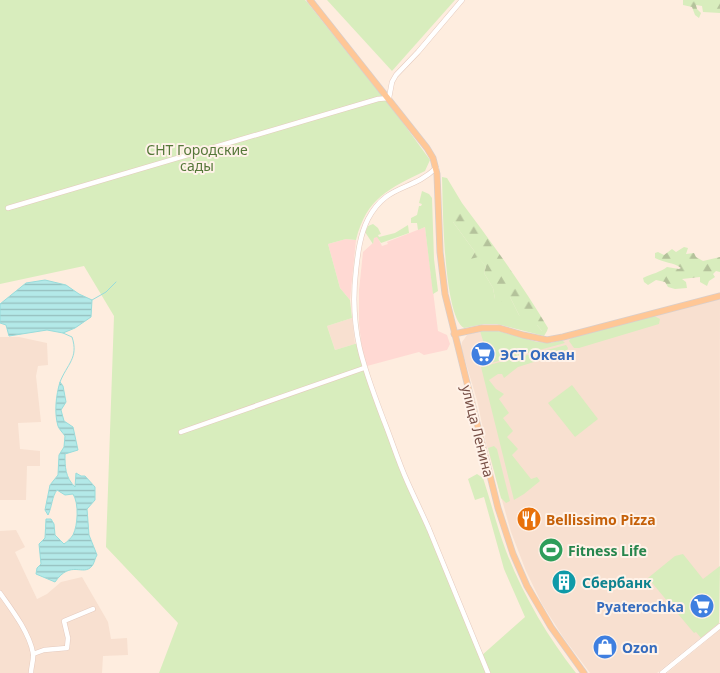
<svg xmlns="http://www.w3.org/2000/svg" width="720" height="673" viewBox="0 0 720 673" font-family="'Noto Sans',sans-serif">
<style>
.residential{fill:#f8e0d0}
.commercial{fill:#ffd9d3}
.green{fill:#d8edbd}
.forest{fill:url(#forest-firs)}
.water{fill:url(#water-rules);stroke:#98dcdb}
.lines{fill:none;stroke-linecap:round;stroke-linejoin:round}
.stream{stroke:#98dcdb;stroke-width:1}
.minor-casing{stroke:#e5cabe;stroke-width:5.5}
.major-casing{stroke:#d9cecb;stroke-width:7}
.minor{stroke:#fff;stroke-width:4.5}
.major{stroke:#ffc796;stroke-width:5.5}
.labels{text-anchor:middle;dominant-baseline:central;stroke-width:4;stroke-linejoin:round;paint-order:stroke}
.park-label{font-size:14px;fill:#56783a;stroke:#fff2e8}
.shop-label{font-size:14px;font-weight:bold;fill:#366cbe;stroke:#fff2e8;text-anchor:start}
.street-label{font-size:14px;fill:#774f45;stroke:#fff2e8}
.food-label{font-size:14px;font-weight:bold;fill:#c56008;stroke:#fff2e8;text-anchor:start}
.leisure-label{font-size:14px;font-weight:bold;fill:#27864d;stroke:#fff2e8;text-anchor:start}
.culture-label{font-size:14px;font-weight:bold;fill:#0d838f;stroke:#fff2e8;text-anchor:start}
</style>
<defs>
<pattern id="forest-firs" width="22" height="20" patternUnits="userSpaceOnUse" patternTransform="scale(1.25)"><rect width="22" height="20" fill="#d8edbd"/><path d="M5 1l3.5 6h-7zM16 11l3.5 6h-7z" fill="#b4c29b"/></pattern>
<pattern id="water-rules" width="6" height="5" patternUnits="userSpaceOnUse" patternTransform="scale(1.25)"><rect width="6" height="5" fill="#b3e9e8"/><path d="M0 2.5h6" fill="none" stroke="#96bfbe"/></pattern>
</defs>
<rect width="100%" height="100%" fill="#feeddf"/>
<g class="residential">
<polygon points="720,299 719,623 657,673 590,673 563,637 542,604 526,571 511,532 486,443 477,400 461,347 462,342 467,335 480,331 505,332 537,342 551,343"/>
<polygon points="352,318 355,344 335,350 327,326"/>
<polygon points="0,337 19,337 47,343 48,365 38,366 36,376 41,422 18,423 20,449 40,451 40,466 27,466 26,500 0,500"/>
<polygon points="16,530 25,547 15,552 37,599 47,594 61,582 82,577 108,622 111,639 127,638 128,655 103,656 102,673 0,673 0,531"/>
<polygon points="720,629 720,673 667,673 705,642"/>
</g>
<g class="commercial">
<polygon points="425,227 438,331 447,335 450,344 447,350 424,355 419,352 367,366 362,350 359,323 359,290 363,252 373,243 374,238 377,236 382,246 388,244 387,242"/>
<polygon points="346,239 356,240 350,300 340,288 328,244"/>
</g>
<g class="green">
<path d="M0,0H305L307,2L398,116L430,160L425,171C389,189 367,197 356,240L346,239L328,244L340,288L350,300L352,318L327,326L335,350L358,343L386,426L481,656L525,617L504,569L484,497L475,500L468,479L477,474L483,478C491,502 497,527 506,551C523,595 547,636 576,673H159L178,623L106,547L114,316L84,266L0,284Z"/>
<polygon points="327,0 455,0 392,71"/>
<path d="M442,177L447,178L462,203H456L453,222L475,252L472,258L478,256L486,267L484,273L493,288L495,299L510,297L519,315L537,325L542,331H547L544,336L497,324H484L464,328C443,316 443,203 442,177Z"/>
<polygon points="422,191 429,194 432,198 434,259 438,291 433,294 425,227 418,230 417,223 411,223 411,218 417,215 419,206 421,206 422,204 419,203"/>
<polygon points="373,224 378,228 381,234 378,235 379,237 395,233 408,225 409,233 381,243 377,237 374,238 373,244 365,232 368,226"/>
<polygon points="654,316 660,319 659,324 579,348 574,348 569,341 571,338"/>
<polygon points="480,331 498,331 537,342 551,343 562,340 565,343 480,366 480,363 491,359 485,343 484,344"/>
<polygon points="566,345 568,348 567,351 553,356 550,350 534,354 537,361 518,367 504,378 502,374 498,374 489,380 496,389 504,394 499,399 509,413 503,418 513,431 507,437 518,449 512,455 531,479 537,477 540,481 524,494 514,500 481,367"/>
<polygon points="572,385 598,419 575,437 548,403"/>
<polygon points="494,446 497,449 510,501 506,503 501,498 488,448"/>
<polygon points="683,554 703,579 720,566 719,623 701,638 696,632 694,633 648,578 675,556"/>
</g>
<g class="forest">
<polygon points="683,0 720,0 720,13 703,12 702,6 696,5 697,9 701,13 699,18 695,15 692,7 683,5"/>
<path d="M456,203H462C492,243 522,284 548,328L547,331H542L537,325L531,327L519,315L510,297L504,302L495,299L493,288L484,273L486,267L478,257L471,259L475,252L453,222L451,207Z"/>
<path d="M684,247L688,248L686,254L694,253L696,257L703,261L720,257V272L716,271L713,274L715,277L709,281L707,286L700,282V277L682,279L686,282L687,288L675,289L668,287L665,282L656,280L648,285L644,282L643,278C651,274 661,272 667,267L679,269L681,268C673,262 664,263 655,258V253L658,252L664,255L672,249L676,252Z"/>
</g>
<g class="water">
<polygon points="45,280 66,285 79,294 92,300 91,317 75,328 63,333 47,330 9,336 6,325 0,323 0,304 26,283"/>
<path d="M60,382L63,386L66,402L61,410L64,421L73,427L78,450L65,454C65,467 65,477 75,487L76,473L81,476H85L95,487V500L87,509L89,535L97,555C95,558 94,564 92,566C83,577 71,559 55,582L36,574L37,568L41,564L39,544L45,538L46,519H51L54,524L55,535L64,544C67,542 71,538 73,535C78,525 79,503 73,494L65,495L57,490C52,496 52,507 48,515L45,510L50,485L58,475L59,455L64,447L65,436C63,433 59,429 58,426C54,413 56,395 60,382Z"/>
</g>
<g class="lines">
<g class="stream">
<polyline points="92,300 106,292 116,282"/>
<path d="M60,382C67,364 79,358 72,337L63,333"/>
</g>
<defs>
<g id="minor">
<path d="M436,168C411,192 387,183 368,219C360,235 358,252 356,270C349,330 363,366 384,421C392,441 398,461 407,481C414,497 422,513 429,529C449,577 468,625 488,673"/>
<polyline points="8,208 378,99 389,98 392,82 396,75 418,52 462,0"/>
<polyline points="181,432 364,368"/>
<path d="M0,593C12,610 29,632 33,653C34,659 31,667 31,673"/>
<polyline points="33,654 44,650 67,648 68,638 64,621 93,609"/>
<polyline points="662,673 720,626"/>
</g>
<g id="major">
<polyline points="310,0 427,148 433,158 437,174 440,252 445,294 498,508 513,554 527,586 551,627 584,673"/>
<polyline points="454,334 482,328 499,328 523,335 547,340 563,337 720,296"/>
</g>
</defs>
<use href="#minor" class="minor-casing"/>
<use href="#major" class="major-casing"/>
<use href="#minor" class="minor"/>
<use href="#major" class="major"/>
</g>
<defs>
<symbol id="supermarket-disc" viewBox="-11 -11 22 22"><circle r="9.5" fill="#3f7fe0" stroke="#fff2e8"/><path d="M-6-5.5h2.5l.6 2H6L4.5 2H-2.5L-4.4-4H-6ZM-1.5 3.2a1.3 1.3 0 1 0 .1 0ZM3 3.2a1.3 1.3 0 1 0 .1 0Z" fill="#fff"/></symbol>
<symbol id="restaurant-disc" viewBox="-11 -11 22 22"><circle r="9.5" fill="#e8710a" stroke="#fff2e8"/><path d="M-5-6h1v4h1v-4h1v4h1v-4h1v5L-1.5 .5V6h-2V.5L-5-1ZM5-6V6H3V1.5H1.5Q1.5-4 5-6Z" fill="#fff"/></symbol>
<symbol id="stadium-disc" viewBox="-11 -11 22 22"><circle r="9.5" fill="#2e9e5b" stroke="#fff2e8"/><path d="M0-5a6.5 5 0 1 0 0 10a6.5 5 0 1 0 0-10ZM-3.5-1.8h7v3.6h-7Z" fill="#fff"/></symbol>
<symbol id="building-disc" viewBox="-11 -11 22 22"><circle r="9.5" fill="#0f9aa8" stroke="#fff2e8"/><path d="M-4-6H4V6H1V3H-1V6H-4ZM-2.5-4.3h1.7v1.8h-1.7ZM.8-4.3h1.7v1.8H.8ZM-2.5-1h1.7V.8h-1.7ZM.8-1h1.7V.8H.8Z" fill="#fff"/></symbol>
<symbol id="shop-disc" viewBox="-11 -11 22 22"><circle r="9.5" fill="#3f7fe0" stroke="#fff2e8"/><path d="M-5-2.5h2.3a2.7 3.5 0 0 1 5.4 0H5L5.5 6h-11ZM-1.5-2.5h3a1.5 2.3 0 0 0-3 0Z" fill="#fff"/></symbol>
</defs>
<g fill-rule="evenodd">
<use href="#supermarket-disc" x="469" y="340" width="28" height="28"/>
<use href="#restaurant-disc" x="515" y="505" width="28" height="28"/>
<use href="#stadium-disc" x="537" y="536" width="28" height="28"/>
<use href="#building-disc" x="550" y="568" width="28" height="28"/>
<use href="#supermarket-disc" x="688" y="592" width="28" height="28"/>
<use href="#shop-disc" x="591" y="633" width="28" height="28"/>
</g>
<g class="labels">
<g class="park-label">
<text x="197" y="149">СНТ Городские<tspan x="197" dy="16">сады</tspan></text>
</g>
<g class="shop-label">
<text x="500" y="354">ЭСТ Океан</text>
<text x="684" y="606" text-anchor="end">Pyaterochka</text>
<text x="622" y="647">Ozon</text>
</g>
<g class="street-label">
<text transform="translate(478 431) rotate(76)">улица Ленина</text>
</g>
<g class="food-label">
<text x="546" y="519">Bellissimo Pizza</text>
</g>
<g class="leisure-label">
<text x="568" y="550">Fitness Life</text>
</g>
<g class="culture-label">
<text x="582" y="582">Сбербанк</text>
</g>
</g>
</svg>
